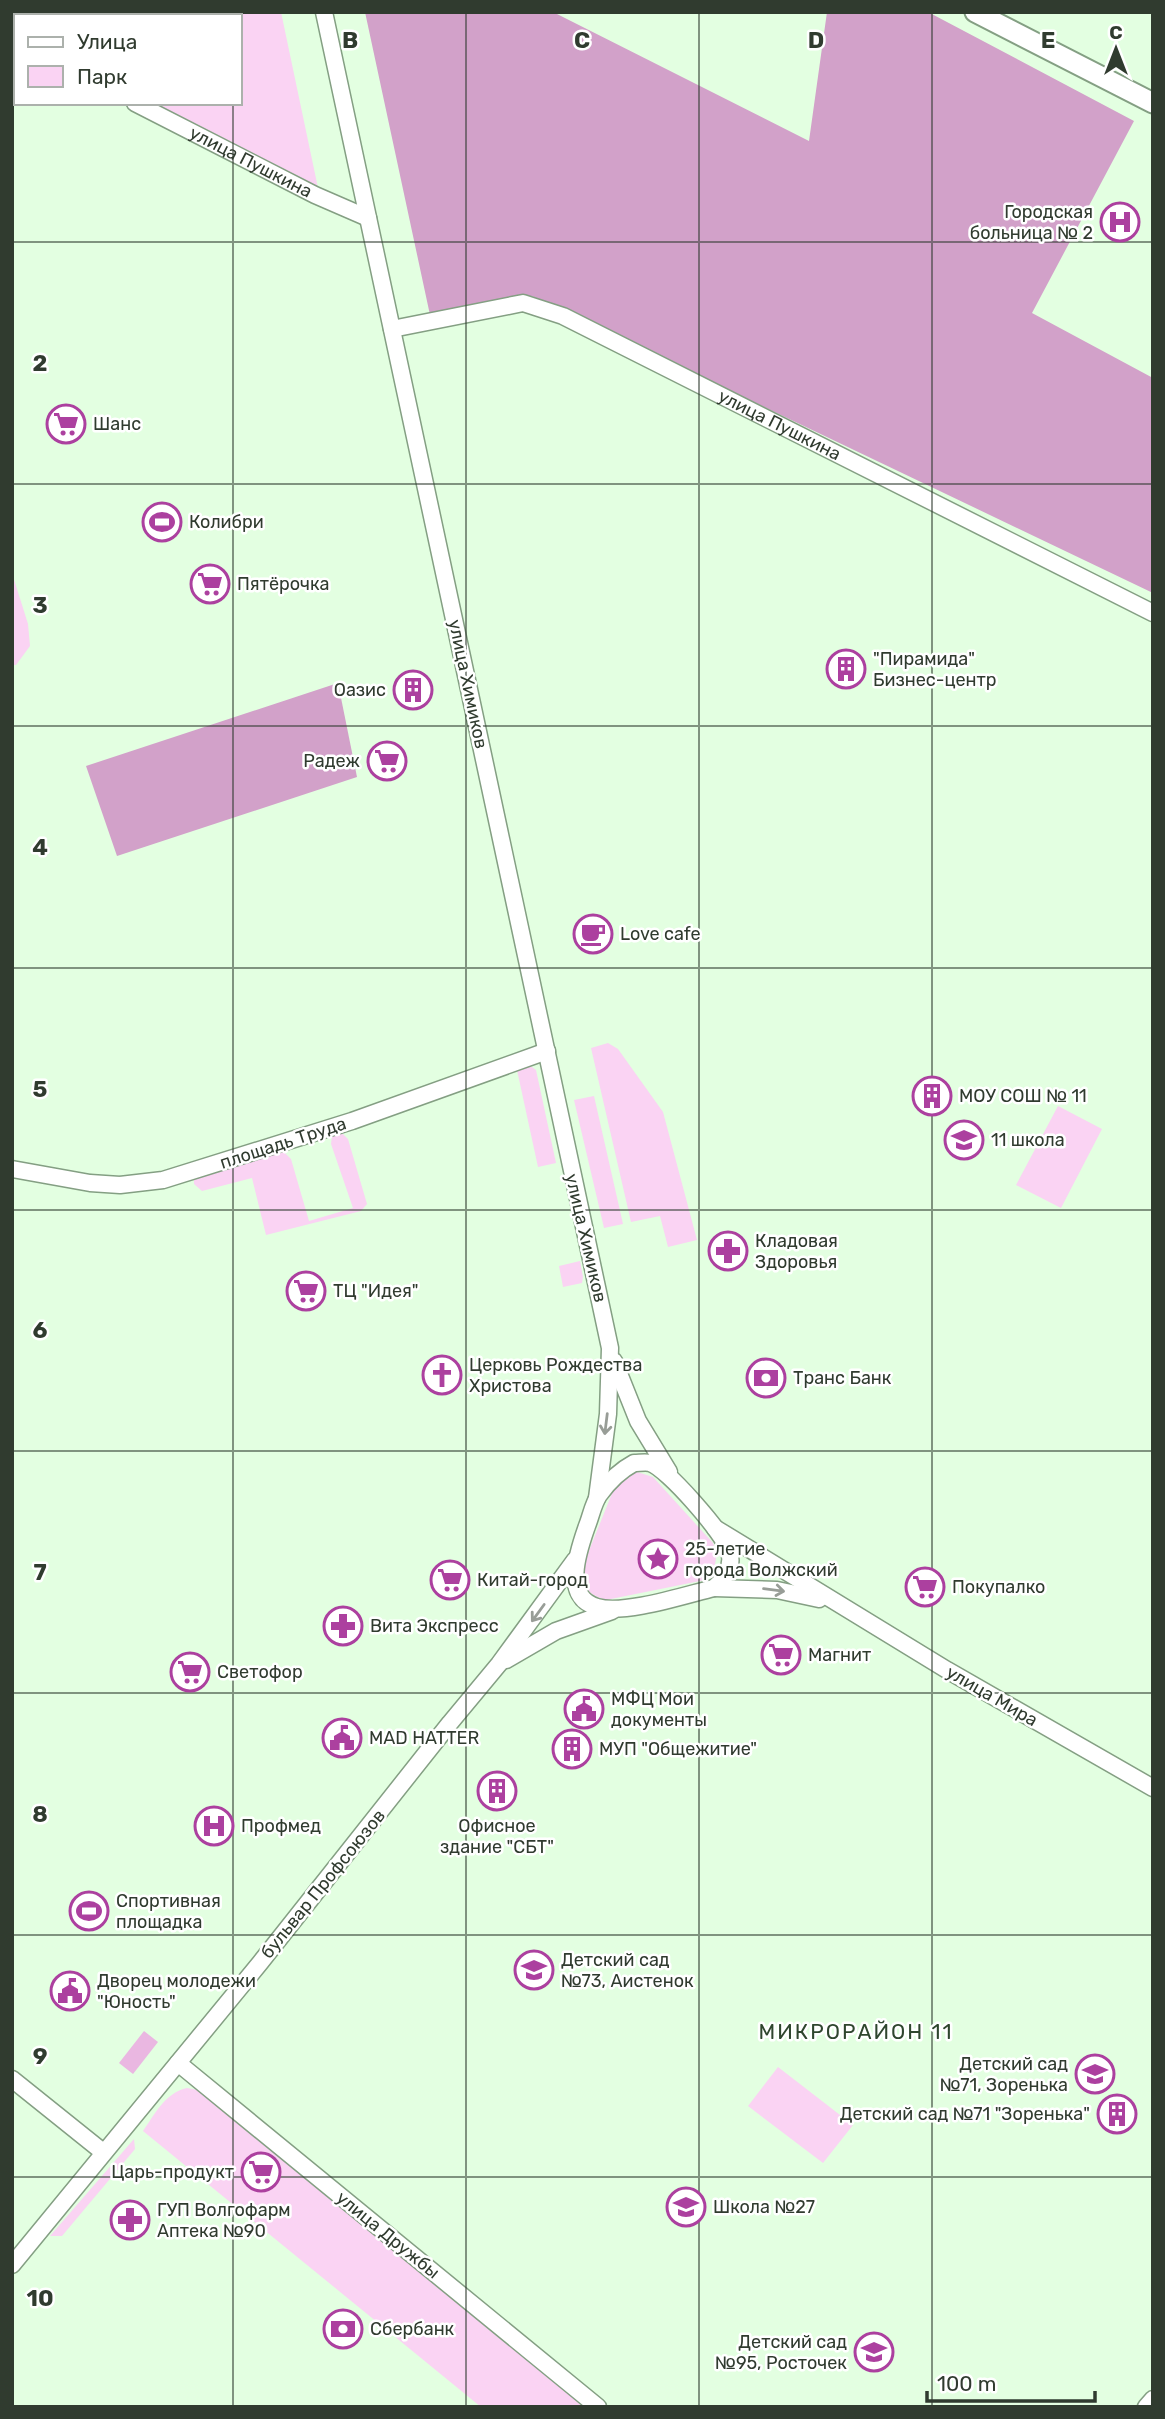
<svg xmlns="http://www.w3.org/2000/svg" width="1165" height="2419" viewBox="0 0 1165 2419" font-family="Rubik,sans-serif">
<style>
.green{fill:#fad3f3}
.forest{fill:#d2a1c9}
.water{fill:#eab7e1}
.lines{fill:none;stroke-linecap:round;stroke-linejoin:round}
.minor-casing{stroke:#849f83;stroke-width:19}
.major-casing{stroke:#849f83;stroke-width:23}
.minor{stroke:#fff;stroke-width:16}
.major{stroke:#fff;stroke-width:19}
.oneway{stroke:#989d97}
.grid{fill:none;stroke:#303b2f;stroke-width:2;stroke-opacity:0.55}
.labels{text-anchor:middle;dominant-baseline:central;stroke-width:5;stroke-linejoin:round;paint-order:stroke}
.street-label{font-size:18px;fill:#303b2f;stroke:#fff}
.poi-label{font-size:18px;fill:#303b2f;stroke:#fff;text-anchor:start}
.quarter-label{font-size:21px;letter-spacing:2px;fill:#2f462e;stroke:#fff}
.grid-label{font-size:23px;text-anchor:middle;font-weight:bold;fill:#303b2f;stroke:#fff;stroke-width:5;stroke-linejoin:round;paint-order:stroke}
</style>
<rect width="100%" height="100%" fill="#e3ffe1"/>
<g class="green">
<polygon points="12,12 281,12 318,188 152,103 240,103 240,16 16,16 16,34 12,32"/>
<polygon points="12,573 28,624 30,646 16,665 12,665"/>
<polygon points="608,1043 618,1049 663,1112 697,1240 668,1247 660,1216 631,1222 591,1048"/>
<polygon points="529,1065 536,1070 556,1163 538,1167 517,1070"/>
<polygon points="594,1096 623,1224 604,1228 574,1100"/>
<polygon points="1058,1106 1102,1129 1061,1208 1016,1185"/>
<polygon points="336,1133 342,1133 348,1139 367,1204 361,1211 266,1235 252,1178 202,1191 194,1184 194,1178 278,1150 284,1152 291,1159 309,1221 353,1208 331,1144 332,1136"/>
<polygon points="580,1261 583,1277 582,1283 563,1287 559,1266"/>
<path d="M634,1471L653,1477L713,1543C719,1558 716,1568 705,1580L606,1600C588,1595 582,1587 582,1568L617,1481Z"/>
<polygon points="778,2067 853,2125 823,2163 748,2106"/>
<path d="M187,2088L198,2090L584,2407H481L143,2131C155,2114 165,2093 187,2088Z"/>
<polygon points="134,2139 135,2149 62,2236 50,2236"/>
</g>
<g class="forest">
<polygon points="365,12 553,12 809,141 827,12 928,12 1134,121 1032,313 1153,378 1153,593 532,296 430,315"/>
<polygon points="338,683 357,777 117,856 86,766"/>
</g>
<polygon class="water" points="144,2031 158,2042 133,2074 119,2063"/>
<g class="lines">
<defs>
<g id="minor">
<polyline points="324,12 610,1348 608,1414 597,1498"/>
<polyline points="12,40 16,42"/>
<path id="s1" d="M135,103L315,195L368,218"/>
<path id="s2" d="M392,329L523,303L563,316L1153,613"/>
<polyline points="12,1169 90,1183 120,1185 163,1180 352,1121 547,1051"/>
<polyline points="614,1361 638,1421 669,1472"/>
<path d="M634,1463C639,1463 646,1462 650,1463C667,1468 724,1534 729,1551C734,1567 725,1579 714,1588C685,1595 624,1615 597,1607C561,1597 579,1549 587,1526C591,1516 593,1504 599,1495C609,1481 619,1471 634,1463Z"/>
<polyline points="715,1528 947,1670 1153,1788"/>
<polyline points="714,1588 777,1590 819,1599"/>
<polyline points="506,1660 556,1631 612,1611"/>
<polyline points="178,2063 598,2407"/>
<polyline points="12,2079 103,2152"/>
<polyline points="12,2265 260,1963 450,1723 499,1664 575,1560"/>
<polyline points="1146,2407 1153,2399"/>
</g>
<polyline id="major" points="975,12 1153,103"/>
</defs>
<use href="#minor" class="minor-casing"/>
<use href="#major" class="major-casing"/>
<use href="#minor" class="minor"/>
<use href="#major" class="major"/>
</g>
<defs><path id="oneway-shaft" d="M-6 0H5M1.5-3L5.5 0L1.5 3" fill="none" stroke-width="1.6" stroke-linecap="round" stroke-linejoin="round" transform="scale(1.75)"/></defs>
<g class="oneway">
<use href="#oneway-shaft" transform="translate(606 1424) rotate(97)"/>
<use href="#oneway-shaft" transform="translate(774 1590) rotate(7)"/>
<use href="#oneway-shaft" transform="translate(538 1613) rotate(126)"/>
</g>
<path class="grid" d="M233,12V16M466,12V2407M699,12V2407M932,12V2407M233,103V2407M12,242H1153M12,484H1153M12,726H1153M12,968H1153M12,1210H1153M12,1451H1153M12,1693H1153M12,1935H1153M12,2177H1153"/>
<defs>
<symbol id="hospital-ring" viewBox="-11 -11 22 22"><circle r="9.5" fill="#fff" stroke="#ac409f" stroke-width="1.5"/><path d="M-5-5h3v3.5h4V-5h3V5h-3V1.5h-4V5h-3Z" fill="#ac409f"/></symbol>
<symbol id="supermarket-ring" viewBox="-11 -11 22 22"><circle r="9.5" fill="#fff" stroke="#ac409f" stroke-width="1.5"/><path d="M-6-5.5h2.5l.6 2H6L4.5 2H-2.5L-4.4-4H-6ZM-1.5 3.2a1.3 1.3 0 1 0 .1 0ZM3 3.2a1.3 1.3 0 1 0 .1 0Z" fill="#ac409f"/></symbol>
<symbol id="stadium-ring" viewBox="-11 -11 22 22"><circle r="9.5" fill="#fff" stroke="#ac409f" stroke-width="1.5"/><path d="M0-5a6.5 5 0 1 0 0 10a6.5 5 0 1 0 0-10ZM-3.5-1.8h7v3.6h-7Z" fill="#ac409f"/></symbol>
<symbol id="building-ring" viewBox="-11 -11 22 22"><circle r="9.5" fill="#fff" stroke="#ac409f" stroke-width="1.5"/><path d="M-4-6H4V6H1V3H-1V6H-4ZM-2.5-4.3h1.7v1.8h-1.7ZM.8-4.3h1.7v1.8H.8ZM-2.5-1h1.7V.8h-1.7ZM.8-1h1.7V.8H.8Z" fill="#ac409f"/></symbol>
<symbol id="cafe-ring" viewBox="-11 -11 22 22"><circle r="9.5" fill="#fff" stroke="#ac409f" stroke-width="1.5"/><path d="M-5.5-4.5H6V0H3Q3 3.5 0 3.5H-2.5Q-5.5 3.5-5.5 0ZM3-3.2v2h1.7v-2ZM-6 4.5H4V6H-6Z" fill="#ac409f"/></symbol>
<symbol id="school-ring" viewBox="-11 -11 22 22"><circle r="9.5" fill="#fff" stroke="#ac409f" stroke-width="1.5"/><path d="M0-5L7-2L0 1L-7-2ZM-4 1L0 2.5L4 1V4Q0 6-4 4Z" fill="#ac409f"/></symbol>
<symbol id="pharmacy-ring" viewBox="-11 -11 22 22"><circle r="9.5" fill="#fff" stroke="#ac409f" stroke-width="1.5"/><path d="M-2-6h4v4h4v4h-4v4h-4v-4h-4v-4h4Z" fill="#ac409f"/></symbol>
<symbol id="church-ring" viewBox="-11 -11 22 22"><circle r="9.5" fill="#fff" stroke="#ac409f" stroke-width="1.5"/><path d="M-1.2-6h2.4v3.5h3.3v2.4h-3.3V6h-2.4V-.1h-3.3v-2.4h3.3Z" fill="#ac409f"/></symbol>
<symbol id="bank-ring" viewBox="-11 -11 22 22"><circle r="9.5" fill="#fff" stroke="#ac409f" stroke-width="1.5"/><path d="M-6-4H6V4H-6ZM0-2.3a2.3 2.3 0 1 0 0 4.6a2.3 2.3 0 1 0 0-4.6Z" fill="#ac409f"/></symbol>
<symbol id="sight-ring" viewBox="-11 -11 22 22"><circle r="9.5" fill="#fff" stroke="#ac409f" stroke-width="1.5"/><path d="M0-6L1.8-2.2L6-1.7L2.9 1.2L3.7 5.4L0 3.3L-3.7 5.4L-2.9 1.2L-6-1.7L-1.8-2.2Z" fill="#ac409f"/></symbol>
<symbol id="civic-ring" viewBox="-11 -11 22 22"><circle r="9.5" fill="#fff" stroke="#ac409f" stroke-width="1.5"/><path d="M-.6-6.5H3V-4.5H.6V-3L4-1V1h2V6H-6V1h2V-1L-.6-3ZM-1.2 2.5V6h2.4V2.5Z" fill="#ac409f"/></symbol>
</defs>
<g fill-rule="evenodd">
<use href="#hospital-ring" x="1098" y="200" width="44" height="44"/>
<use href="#supermarket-ring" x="44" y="402" width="44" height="44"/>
<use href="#stadium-ring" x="140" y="500" width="44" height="44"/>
<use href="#supermarket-ring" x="188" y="562" width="44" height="44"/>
<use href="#building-ring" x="824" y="647" width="44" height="44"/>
<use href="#building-ring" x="391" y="668" width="44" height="44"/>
<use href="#supermarket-ring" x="365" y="739" width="44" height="44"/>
<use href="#cafe-ring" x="571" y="912" width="44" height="44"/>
<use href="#building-ring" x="910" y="1074" width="44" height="44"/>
<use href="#school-ring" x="942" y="1118" width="44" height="44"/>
<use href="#pharmacy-ring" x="706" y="1229" width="44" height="44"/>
<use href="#supermarket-ring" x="284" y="1269" width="44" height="44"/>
<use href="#church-ring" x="420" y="1353" width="44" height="44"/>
<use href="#bank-ring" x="744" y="1356" width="44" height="44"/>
<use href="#sight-ring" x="636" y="1537" width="44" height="44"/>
<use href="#supermarket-ring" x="428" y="1558" width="44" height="44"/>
<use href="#supermarket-ring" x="903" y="1565" width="44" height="44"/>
<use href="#pharmacy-ring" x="321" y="1604" width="44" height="44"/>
<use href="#supermarket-ring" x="759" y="1633" width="44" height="44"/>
<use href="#supermarket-ring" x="168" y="1650" width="44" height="44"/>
<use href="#civic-ring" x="562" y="1687" width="44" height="44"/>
<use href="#civic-ring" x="320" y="1716" width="44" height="44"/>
<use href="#building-ring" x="550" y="1727" width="44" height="44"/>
<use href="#building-ring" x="475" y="1769" width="44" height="44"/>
<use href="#hospital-ring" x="192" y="1804" width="44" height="44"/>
<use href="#stadium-ring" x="67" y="1889" width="44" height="44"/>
<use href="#school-ring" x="512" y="1948" width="44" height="44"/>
<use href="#civic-ring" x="48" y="1969" width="44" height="44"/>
<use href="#school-ring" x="1073" y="2052" width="44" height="44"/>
<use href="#building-ring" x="1095" y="2092" width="44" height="44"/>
<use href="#supermarket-ring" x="239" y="2150" width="44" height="44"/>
<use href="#school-ring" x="664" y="2185" width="44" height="44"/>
<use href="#pharmacy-ring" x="108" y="2198" width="44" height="44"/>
<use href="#bank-ring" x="321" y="2307" width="44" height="44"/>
<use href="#school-ring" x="852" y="2330" width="44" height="44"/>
</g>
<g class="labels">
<g class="street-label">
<text stroke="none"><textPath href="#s1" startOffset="130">улица Пушкина</textPath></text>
<text stroke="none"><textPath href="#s2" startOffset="418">улица Пушкина</textPath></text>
<text transform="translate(468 684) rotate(78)">улица Химиков</text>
<text transform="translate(283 1143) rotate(-18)">площадь Труда</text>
<text transform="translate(586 1238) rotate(77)">улица Химиков</text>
<text transform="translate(992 1696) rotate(30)">улица Мира</text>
<text transform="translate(323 1884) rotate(-51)">бульвар Профсоюзов</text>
<text transform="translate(388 2235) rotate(39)">улица Дружбы</text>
</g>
<g class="poi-label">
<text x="1093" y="212" text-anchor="end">Городская<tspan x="1093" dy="21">больница № 2</tspan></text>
<text x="93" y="424">Шанс</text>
<text x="189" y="522">Колибри</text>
<text x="237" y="584">Пятёрочка</text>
<text x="873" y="659">"Пирамида"<tspan x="873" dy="21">Бизнес-центр</tspan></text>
<text x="386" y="690" text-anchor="end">Оазис</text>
<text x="360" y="761" text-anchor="end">Радеж</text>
<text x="620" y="934">Love cafe</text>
<text x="959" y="1096">МОУ СОШ № 11</text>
<text x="991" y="1140">11 школа</text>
<text x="755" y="1241">Кладовая<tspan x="755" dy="21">Здоровья</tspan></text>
<text x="333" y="1291">ТЦ "Идея"</text>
<text x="469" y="1365">Церковь Рождества<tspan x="469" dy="21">Христова</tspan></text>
<text x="793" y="1378">Транс Банк</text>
<text x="685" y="1549">25-летие<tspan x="685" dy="21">города Волжский</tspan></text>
<text x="477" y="1580">Китай-город</text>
<text x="952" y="1587">Покупалко</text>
<text x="370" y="1626">Вита Экспресс</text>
<text x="808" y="1655">Магнит</text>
<text x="217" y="1672">Светофор</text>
<text x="611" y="1699">МФЦ Мои<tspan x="611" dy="21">документы</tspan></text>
<text x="369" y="1738">MAD HATTER</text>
<text x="599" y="1749">МУП "Общежитие"</text>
<text x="241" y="1826">Профмед</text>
<text x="497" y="1826" text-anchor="middle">Офисное<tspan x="497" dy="21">здание "СБТ"</tspan></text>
<text x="116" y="1901">Спортивная<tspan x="116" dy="21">площадка</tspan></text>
<text x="561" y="1960">Детский сад<tspan x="561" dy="21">№73, Аистенок</tspan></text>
<text x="97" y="1981">Дворец молодежи<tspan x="97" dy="21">"Юность"</tspan></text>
<text x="1068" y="2064" text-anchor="end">Детский сад<tspan x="1068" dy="21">№71, Зоренька</tspan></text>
<text x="1090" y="2114" text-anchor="end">Детский сад №71 "Зоренька"</text>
<text x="234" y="2172" text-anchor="end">Царь-продукт</text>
<text x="713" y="2207">Школа №27</text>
<text x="157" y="2210">ГУП Волгофарм<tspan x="157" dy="21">Аптека №90</tspan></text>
<text x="370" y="2329">Сбербанк</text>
<text x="847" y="2342" text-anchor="end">Детский сад<tspan x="847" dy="21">№95, Росточек</tspan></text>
</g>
<g class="quarter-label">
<text x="856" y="2031">МИКРОРАЙОН 11</text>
</g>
</g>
<g class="grid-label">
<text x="350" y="48">B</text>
<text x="582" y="48">C</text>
<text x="816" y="48">D</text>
<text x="1048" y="48">E</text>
<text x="40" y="371">2</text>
<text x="40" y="613">3</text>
<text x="40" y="855">4</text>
<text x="40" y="1097">5</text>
<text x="40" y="1338">6</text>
<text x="40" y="1580">7</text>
<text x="40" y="1822">8</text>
<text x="40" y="2064">9</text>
<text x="40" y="2306">10</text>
</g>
<rect width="1165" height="2419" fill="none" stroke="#303b2f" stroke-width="28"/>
<rect x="14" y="14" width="228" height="91" fill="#ffffff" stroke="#acb1ac" stroke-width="2"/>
<rect x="28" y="37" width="35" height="10" fill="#ffffff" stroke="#acb1ac" stroke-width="2"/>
<text x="77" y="49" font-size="21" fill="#303b2f">Улица</text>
<rect x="28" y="66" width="35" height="21" fill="#fad3f3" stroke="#acb1ac" stroke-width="2"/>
<text x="77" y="84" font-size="21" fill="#303b2f">Парк</text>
<g transform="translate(1116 49)" stroke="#ffffff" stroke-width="5" paint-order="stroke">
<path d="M0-5L12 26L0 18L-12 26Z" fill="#303b2f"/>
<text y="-10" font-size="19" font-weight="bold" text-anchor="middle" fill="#303b2f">С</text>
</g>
<path d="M927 2391v10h168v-10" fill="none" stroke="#303b2f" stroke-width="3.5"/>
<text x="937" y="2391" font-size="21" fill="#303b2f" stroke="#ffffff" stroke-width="5" paint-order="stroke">100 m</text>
</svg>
